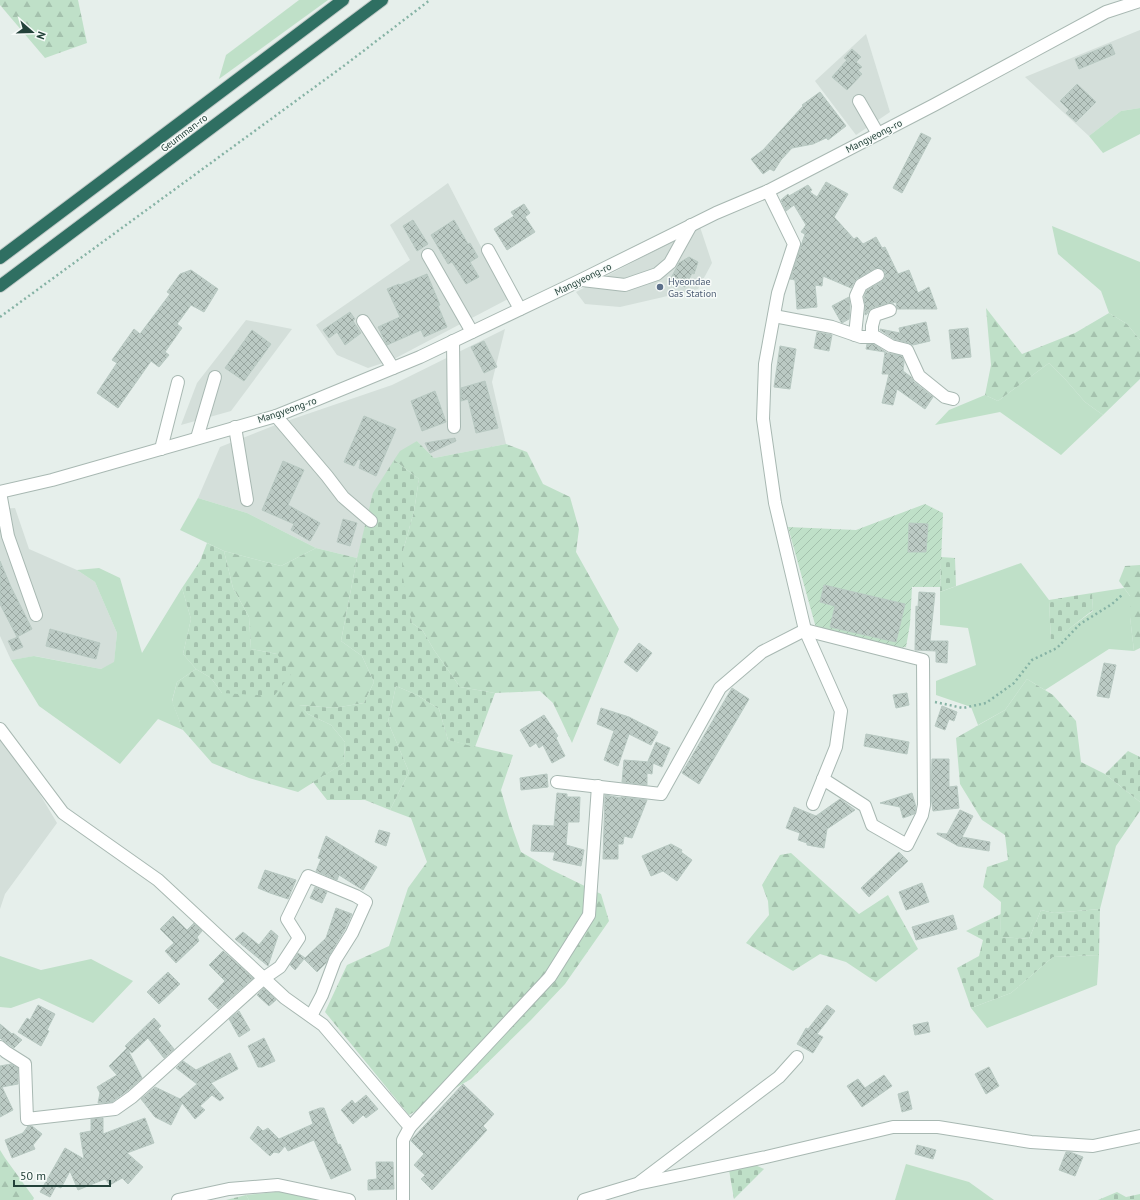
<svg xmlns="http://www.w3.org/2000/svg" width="1140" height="1200" viewBox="0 0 1140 1200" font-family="'PT Sans',sans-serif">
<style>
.built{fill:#d4dfda}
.green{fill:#bfe0c8}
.forest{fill:url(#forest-firs)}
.cemetery{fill:url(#cemetery-stones)}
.garden{fill:url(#garden-furrows)}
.building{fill:url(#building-cross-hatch);stroke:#b8c9c2}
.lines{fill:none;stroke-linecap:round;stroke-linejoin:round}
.minor-casing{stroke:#a8b8b2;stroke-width:14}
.highway-casing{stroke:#c2cac8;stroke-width:14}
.path{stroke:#86b3a5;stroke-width:2.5;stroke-dasharray:2 3;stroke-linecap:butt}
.minor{stroke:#fff;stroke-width:12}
.highway{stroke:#2f6f62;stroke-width:12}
.service-dot{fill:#5c6f8a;stroke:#f7fbf9;stroke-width:1.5}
.labels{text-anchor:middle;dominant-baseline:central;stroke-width:3;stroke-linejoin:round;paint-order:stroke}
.street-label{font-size:10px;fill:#24423a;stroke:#f7fbf9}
.service-label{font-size:10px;fill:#4e5e75;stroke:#f7fbf9;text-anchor:start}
</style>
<defs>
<pattern id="forest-firs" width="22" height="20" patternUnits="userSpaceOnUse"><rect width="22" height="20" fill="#bfe0c8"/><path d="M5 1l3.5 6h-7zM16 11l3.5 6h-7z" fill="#a4c1ad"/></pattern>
<pattern id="cemetery-stones" width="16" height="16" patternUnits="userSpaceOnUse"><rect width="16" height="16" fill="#bfe0c8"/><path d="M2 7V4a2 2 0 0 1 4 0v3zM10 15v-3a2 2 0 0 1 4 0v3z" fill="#a4c1ad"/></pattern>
<pattern id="garden-furrows" width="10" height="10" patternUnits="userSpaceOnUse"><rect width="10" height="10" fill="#bfe0c8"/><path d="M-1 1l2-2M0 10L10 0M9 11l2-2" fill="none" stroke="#a4c1ad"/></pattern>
<pattern id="building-cross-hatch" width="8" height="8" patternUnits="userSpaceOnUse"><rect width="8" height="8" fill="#bbcac4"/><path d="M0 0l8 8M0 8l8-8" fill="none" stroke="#98a6a0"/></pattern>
</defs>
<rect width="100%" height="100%" fill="#e6efeb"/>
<g class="built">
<polygon points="1140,30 1140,108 1121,111 1089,136 1025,77"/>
<polygon points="866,34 890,112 856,135 815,81"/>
<polygon points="448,183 508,299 392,360 368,368 337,355 316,325 410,260 390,225"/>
<polygon points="700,227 712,263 698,289 620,307 585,304 576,292"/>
<polygon points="246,320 292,329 231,411 181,425 197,383"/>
<polygon points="505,329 492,382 506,444 434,458 417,441 366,525 357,558 316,548 247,513 198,498 220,447 278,424 392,385"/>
<polygon points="15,508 29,549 77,570 95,582 117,633 114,663 101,669 35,656 11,660 0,636 0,509"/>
<polygon points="0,735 32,781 57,823 5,894 0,909"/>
</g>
<g class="green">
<polygon points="299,0 328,0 219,79 226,55"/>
<polygon points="1140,108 1140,134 1103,153 1089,136 1121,111"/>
<polygon points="1052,226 1140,262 1140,340 1127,324 1109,313 1101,291 1058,254"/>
<polygon points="1049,363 1065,379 1085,402 1103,415 1061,455 1000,412 935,425 949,410 985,395 998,401"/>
<polygon points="198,498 247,513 316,548 281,566 224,551 180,530"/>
<polygon points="1021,563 1049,600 1051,642 1093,611 1092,593 1124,588 1130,596 1130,617 1134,651 1109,649 1045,690 1027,679 1005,710 978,725 971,707 936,695 936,681 976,665 968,628 940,625 940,592"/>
<polygon points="99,568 120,578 142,653 182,588 191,619 183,654 196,669 177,682 172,701 183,730 158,719 120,764 39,706 11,660 34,656 101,669 114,662 117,633 95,582 77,570"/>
<polygon points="1099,955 1097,985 987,1028 971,1008 1011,993 1053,957"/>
<polygon points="0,956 41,970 91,959 133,981 93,1023 39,998 11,1008 0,1007"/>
<polygon points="906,1164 969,1182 994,1200 895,1200"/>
<polygon points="285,1191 325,1200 249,1200 246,1195"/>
</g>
<g class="forest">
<polygon points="0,0 78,0 87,43 45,58 0,5"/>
<polygon points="986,308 1022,354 1075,333 1109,313 1127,324 1140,340 1140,379 1103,415 1085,402 1065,379 1049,363 998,401 985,395 991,365"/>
<polygon points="417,441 434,458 506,444 527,452 543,484 570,497 579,529 576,552 619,629 572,743 553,703 540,691 495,693 460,687 434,650 423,631 412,623 402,584 403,551 414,511 419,479 394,460 400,451"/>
<polygon points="316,548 357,558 341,641 362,656 374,682 364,703 334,708 299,705 308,714 331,725 345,742 344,763 298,792 249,778 212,763 183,730 172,702 177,682 196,669 211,678 222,693 277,654 251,649 249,617 233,588 224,551 281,566"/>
<polygon points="1140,565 1140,648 1134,651 1130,617 1130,596 1119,581 1125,566"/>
<polygon points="1027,679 1053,695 1076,721 1081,762 1105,774 1140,802 1140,811 1116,846 1100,909 1054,913 1041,910 1029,939 1000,937 1001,902 983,887 987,867 1008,860 1005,835 982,820 960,784 956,738 1005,710"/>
<polygon points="396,686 417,695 439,709 448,740 513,755 501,790 509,818 521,852 552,870 601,894 609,921 565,984 531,1020 471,1079 409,1115 325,1012 347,965 389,946 408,888 427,862 411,818 390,810 409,772 388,722"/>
<polygon points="791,853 859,914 888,895 918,949 876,982 846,962 820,954 793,971 746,943 769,915 768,901 762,885 780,855"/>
<polygon points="0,1150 5,1158 34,1198 33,1200 0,1200"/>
</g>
<g class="cemetery">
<polygon points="394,460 419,479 414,511 403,551 403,578 412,623 423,631 434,650 460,687 495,693 475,747 448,740 439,709 417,695 396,686 388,722 409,772 390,810 365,800 327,800 313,782 344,763 345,742 331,725 308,714 298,705 334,708 364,703 374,682 362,656 341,641 357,558 373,493"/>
<polygon points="207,543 224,551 233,588 249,617 251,649 277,654 292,673 274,696 222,693 211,678 196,669 183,654 191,619 182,588 200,561"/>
<polygon points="941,557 955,558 956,586 940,592"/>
<polygon points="1092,593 1093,610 1051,643 1049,600"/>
<polygon points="1128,751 1140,757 1140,802 1105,774"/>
<polygon points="1100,909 1099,955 1053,957 1011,993 971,1008 957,968 979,956 983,940 966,931 1001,914 1000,937 1029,939 1041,910 1054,913"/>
<polygon points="753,1164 764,1169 734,1199 729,1170"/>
<polygon points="1117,1192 1126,1197 1140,1194 1140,1200 1098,1200"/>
<polygon points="246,1195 249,1200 226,1200"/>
</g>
<polygon class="garden" points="925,504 943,513 940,587 912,587 910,624 906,647 900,648 816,628 788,527 856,530"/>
<g class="building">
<polygon points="1111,44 1115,54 1079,69 1075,59"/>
<polygon points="852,49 861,57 856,62 862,67 858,70 862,74 847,90 832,77 847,60 844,58"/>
<polygon points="1077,84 1096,102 1076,122 1066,113 1069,110 1060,101"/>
<polygon points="820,92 846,126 828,140 826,138 813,144 792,148 781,160 774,171 770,169 763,174 751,159 763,150 803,106 802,105"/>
<polygon points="921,133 931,138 902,193 893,188"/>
<polygon points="826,182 848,194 834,217 854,239 857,237 863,244 876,237 882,248 885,247 898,274 909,270 918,293 929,287 937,309 897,309 896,302 893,303 888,303 872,308 869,310 867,314 865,315 865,307 864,297 867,290 882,281 885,278 885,272 882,269 878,268 874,269 857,279 854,282 851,288 823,276 822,286 815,285 817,307 797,309 795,280 790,279 805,234 801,232 806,225 794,205 786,211 781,200 788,194 789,196 808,185 812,190 810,192 817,197"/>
<polygon points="524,204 530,213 525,217 535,232 507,250 494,229 514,216 511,212"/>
<polygon points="413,220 428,244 417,251 403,226"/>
<polygon points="454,220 468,244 470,243 478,257 470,262 479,277 466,284 452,262 448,264 431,235"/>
<polygon points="689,257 698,262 694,274 692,273 685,287 670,280 679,263"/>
<polygon points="191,270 218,289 204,312 191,305 177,324 182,328 165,352 169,355 159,367 151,361 118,408 97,393 117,363 112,360 134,329 140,334 170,294 167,292 180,274"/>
<polygon points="427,274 440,305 438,306 447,327 424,337 421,330 387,345 378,327 400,317 387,289 399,284 400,285"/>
<polygon points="849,297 850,306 849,319 842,323 841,322 832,306"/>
<polygon points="350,312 355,319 353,321 361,333 345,345 337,332 329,338 323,330"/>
<polygon points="926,322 930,341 913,345 909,343 894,339 880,330 880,329 900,333 899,328"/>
<polygon points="968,328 971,357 952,359 949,330"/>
<polygon points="252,330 271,344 244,381 225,368"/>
<polygon points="817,332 832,335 829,351 814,348"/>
<polygon points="484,341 497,367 484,373 471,347"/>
<polygon points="867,344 874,344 887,353 902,356 904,362 903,371 911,377 914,382 933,397 925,409 897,389 893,405 882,403 889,374 882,374 885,352 866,349"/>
<polygon points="780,346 796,349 790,389 774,387"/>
<polygon points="485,381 498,428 476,433 468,399 461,401 461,388"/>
<polygon points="435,391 446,422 422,431 411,401"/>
<polygon points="364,416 396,429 376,476 359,468 361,460 358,459 354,466 344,462"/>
<polygon points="455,438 456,441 430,453 425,443"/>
<polygon points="283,461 304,470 288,505 320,523 310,541 291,530 294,524 262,510"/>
<polygon points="343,519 357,523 350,546 337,542"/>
<polygon points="909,523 928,524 926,552 908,552"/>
<polygon points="0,561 11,587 32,629 17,637 0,604"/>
<polygon points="824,585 905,604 896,642 830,627 835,606 820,602"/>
<polygon points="919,592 935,593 930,641 948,641 947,663 936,662 936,651 915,650 916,606 918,607"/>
<polygon points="50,629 100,643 96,659 46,646"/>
<polygon points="18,637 23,647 13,651 8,641"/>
<polygon points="639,643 652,653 637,672 624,662"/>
<polygon points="1104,663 1116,665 1109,698 1097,696"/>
<polygon points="732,688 749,699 699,784 682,773"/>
<polygon points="907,693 909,705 896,708 893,695"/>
<polygon points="942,706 957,712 954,721 949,719 945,730 935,726"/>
<polygon points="601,708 629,717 658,732 651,745 629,734 618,766 604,760 614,731 597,724"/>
<polygon points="544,715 558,736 556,738 565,756 552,763 543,745 539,748 536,743 530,747 520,730"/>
<polygon points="866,734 909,742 907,754 864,746"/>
<polygon points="656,742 670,748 662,767 653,763 652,774 647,773 647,785 622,782 624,760 650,762 648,761"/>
<polygon points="932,759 949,759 949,787 957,786 959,808 933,811 931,797"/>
<polygon points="547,774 548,787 521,790 520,778"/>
<polygon points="557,793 567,794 567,797 580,797 579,822 568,822 566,845 584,850 581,866 553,860 555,852 531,851 533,825 554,826"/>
<polygon points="912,793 916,807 915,813 914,814 903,818 900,807 880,803"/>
<polygon points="605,795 621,798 621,797 647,800 632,838 624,836 623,844 618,844 618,859 603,859"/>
<polygon points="840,799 855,810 827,829 824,848 807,845 807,843 798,840 800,833 786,828 794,807 816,816"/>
<polygon points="960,810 973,816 962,837 990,842 989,851 958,846 937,834 937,833 947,834"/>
<polygon points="379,830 390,833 386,846 375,842"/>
<polygon points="326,836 377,867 363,890 339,875 337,880 316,871 321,859 318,858"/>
<polygon points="671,844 682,850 681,852 692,860 677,881 663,871 651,876 642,856"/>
<polygon points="899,852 908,861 869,897 861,888"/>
<polygon points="265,870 296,880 288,899 270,893 258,888"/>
<polygon points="922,883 929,902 906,910 899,892"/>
<polygon points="315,887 327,892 322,903 310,898"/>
<polygon points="336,908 352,914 345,929 329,956 326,963 317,972 304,959 295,970 290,965 298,953 305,958 304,959 326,938"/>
<polygon points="953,915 957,929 916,940 912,927"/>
<polygon points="173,916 187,930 194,923 202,931 197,937 199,941 176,963 165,951 174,943 160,929"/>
<polygon points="271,930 278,936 268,966 235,939 243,932 259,945"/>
<polygon points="223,951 253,978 218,1009 208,999 225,981 209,965"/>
<polygon points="168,972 180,984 159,1004 147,992"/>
<polygon points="264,988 276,1000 269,1006 257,995"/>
<polygon points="38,1005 55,1014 47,1030 49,1031 41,1046 18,1032 27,1018 30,1020"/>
<polygon points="827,1005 835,1011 817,1034 823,1037 813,1053 797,1044 806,1028 808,1029"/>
<polygon points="239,1011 250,1030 239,1037 229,1019"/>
<polygon points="154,1018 161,1026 158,1029 174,1049 164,1058 148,1038 132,1053 128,1050 142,1078 127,1091 112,1102 98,1103 100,1093 97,1087 117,1075 109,1066 127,1048 125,1046"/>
<polygon points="928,1022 930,1032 915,1035 913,1025"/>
<polygon points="0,1024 12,1034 13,1033 22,1040 14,1048 0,1038"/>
<polygon points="264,1038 275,1061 262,1067 258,1067 248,1046"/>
<polygon points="230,1053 238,1069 211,1083 224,1098 220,1101 212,1095 200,1106 205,1110 195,1119 182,1103 171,1125 155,1117 141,1099 155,1087 180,1099 197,1084 176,1068 183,1061 196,1070"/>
<polygon points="11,1064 18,1068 18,1084 2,1087 13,1110 0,1117 0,1066"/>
<polygon points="989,1067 999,1086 986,1094 975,1074"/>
<polygon points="884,1075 892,1086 862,1107 847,1086 858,1079 865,1088"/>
<polygon points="463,1084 494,1114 483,1126 487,1130 432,1190 421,1179 425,1175 414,1165 424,1154 411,1141 413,1138"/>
<polygon points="908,1091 912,1109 902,1112 898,1094"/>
<polygon points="366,1095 378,1109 366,1118 363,1115 353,1124 341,1110 352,1100 355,1104"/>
<polygon points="320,1108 324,1108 338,1145 340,1144 351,1170 331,1179 314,1140 288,1151 285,1146 279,1153 274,1152 270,1156 250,1138 258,1126 263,1131 268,1128 279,1139 313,1124 309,1112"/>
<polygon points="103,1118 103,1134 145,1118 154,1143 127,1153 143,1167 128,1184 122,1178 110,1185 105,1179 78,1190 70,1171 61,1188 56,1186 50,1197 40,1192 65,1148 84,1159 80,1133 91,1131 91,1119"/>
<polygon points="28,1126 32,1126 42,1134 33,1145 35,1149 12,1158 5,1140 23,1133"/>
<polygon points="917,1145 936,1150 933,1159 915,1154"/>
<polygon points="1066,1152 1070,1152 1083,1157 1075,1176 1059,1170"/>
<polygon points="376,1162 393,1162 394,1189 368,1190 368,1180 377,1179"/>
</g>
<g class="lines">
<defs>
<g id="minor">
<polyline points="859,101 878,134"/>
<polyline points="768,191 794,244 778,293 765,364 763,419 775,503 805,630 841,711 836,747 813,804"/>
<polyline points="488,250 520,309"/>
<polyline points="428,255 472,332"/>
<polyline points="582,280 625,285 657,274 670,263 691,225"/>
<polyline points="774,316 832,327 861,337 876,337 891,346 907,350 919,376 945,397 953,399"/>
<polyline points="363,321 393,368"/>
<polyline points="855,335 858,306 856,296 861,285 878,275"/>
<polyline points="872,337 872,326 875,315 890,310"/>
<polyline points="453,341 454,427"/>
<polyline points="276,416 327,476 343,497 371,521"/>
<polyline points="235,427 247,500"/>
<polyline points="197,438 215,377"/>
<polyline points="161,449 178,382"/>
<polyline points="0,492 52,480 276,416 318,399 420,357 581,280 716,213 768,191 934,105 1106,12 1140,1"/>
<polyline points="0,492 8,536 36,615"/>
<polyline points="0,729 63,813 158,880 285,998 323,1025 410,1127 403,1140 403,1200"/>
<polyline points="557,782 661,794 720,688 762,652 805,630 923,660 924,805 922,815 907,845 872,825 865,806 823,779"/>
<polyline points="0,1047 6,1052 25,1064 27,1119 115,1109 132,1097 264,978 280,967 299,938 287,919 308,876 356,896 366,902 352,933 335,960 322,995 311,1016"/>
<polyline points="410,1127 550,977 589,915 598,786"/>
<polyline points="640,1182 779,1077 797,1057"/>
<polyline points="178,1200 229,1189 278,1185 349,1200"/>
<polyline points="584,1200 637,1184 766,1157 893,1127 938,1127 1031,1142 1093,1146 1140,1136"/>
</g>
<g id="highway">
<polyline points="0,258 343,0"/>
<polyline points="0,286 382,0"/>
</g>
</defs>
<use href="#minor" class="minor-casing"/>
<use href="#highway" class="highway-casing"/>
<g class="path">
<polyline points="0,317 345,65 430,0"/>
<polyline points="935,702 963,708 986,703 1014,683 1032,660 1057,648 1080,624 1112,604 1122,595"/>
</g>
<use href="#minor" class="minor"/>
<use href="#highway" class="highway"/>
</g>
<circle class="service-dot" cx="660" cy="287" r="4"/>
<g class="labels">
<g class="street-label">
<text transform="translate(184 133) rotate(-37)">Geumman-ro</text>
<text transform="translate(874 136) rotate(-27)">Mangyeong-ro</text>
<text transform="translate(583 279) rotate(-26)">Mangyeong-ro</text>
<text transform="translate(287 410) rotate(-19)">Mangyeong-ro</text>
</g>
<g class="service-label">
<text x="668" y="281">Hyeondae<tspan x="668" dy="12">Gas Station</tspan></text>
</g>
</g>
<g transform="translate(32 32) rotate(110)" stroke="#f7fbf9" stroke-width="3" paint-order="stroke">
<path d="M0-3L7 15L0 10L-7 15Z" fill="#24423a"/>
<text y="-6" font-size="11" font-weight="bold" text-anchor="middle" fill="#24423a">N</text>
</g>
<path d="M14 1180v6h96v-6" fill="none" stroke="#24423a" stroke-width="2"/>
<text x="20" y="1180" font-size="12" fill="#24423a" stroke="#f7fbf9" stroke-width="3" paint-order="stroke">50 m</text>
</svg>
